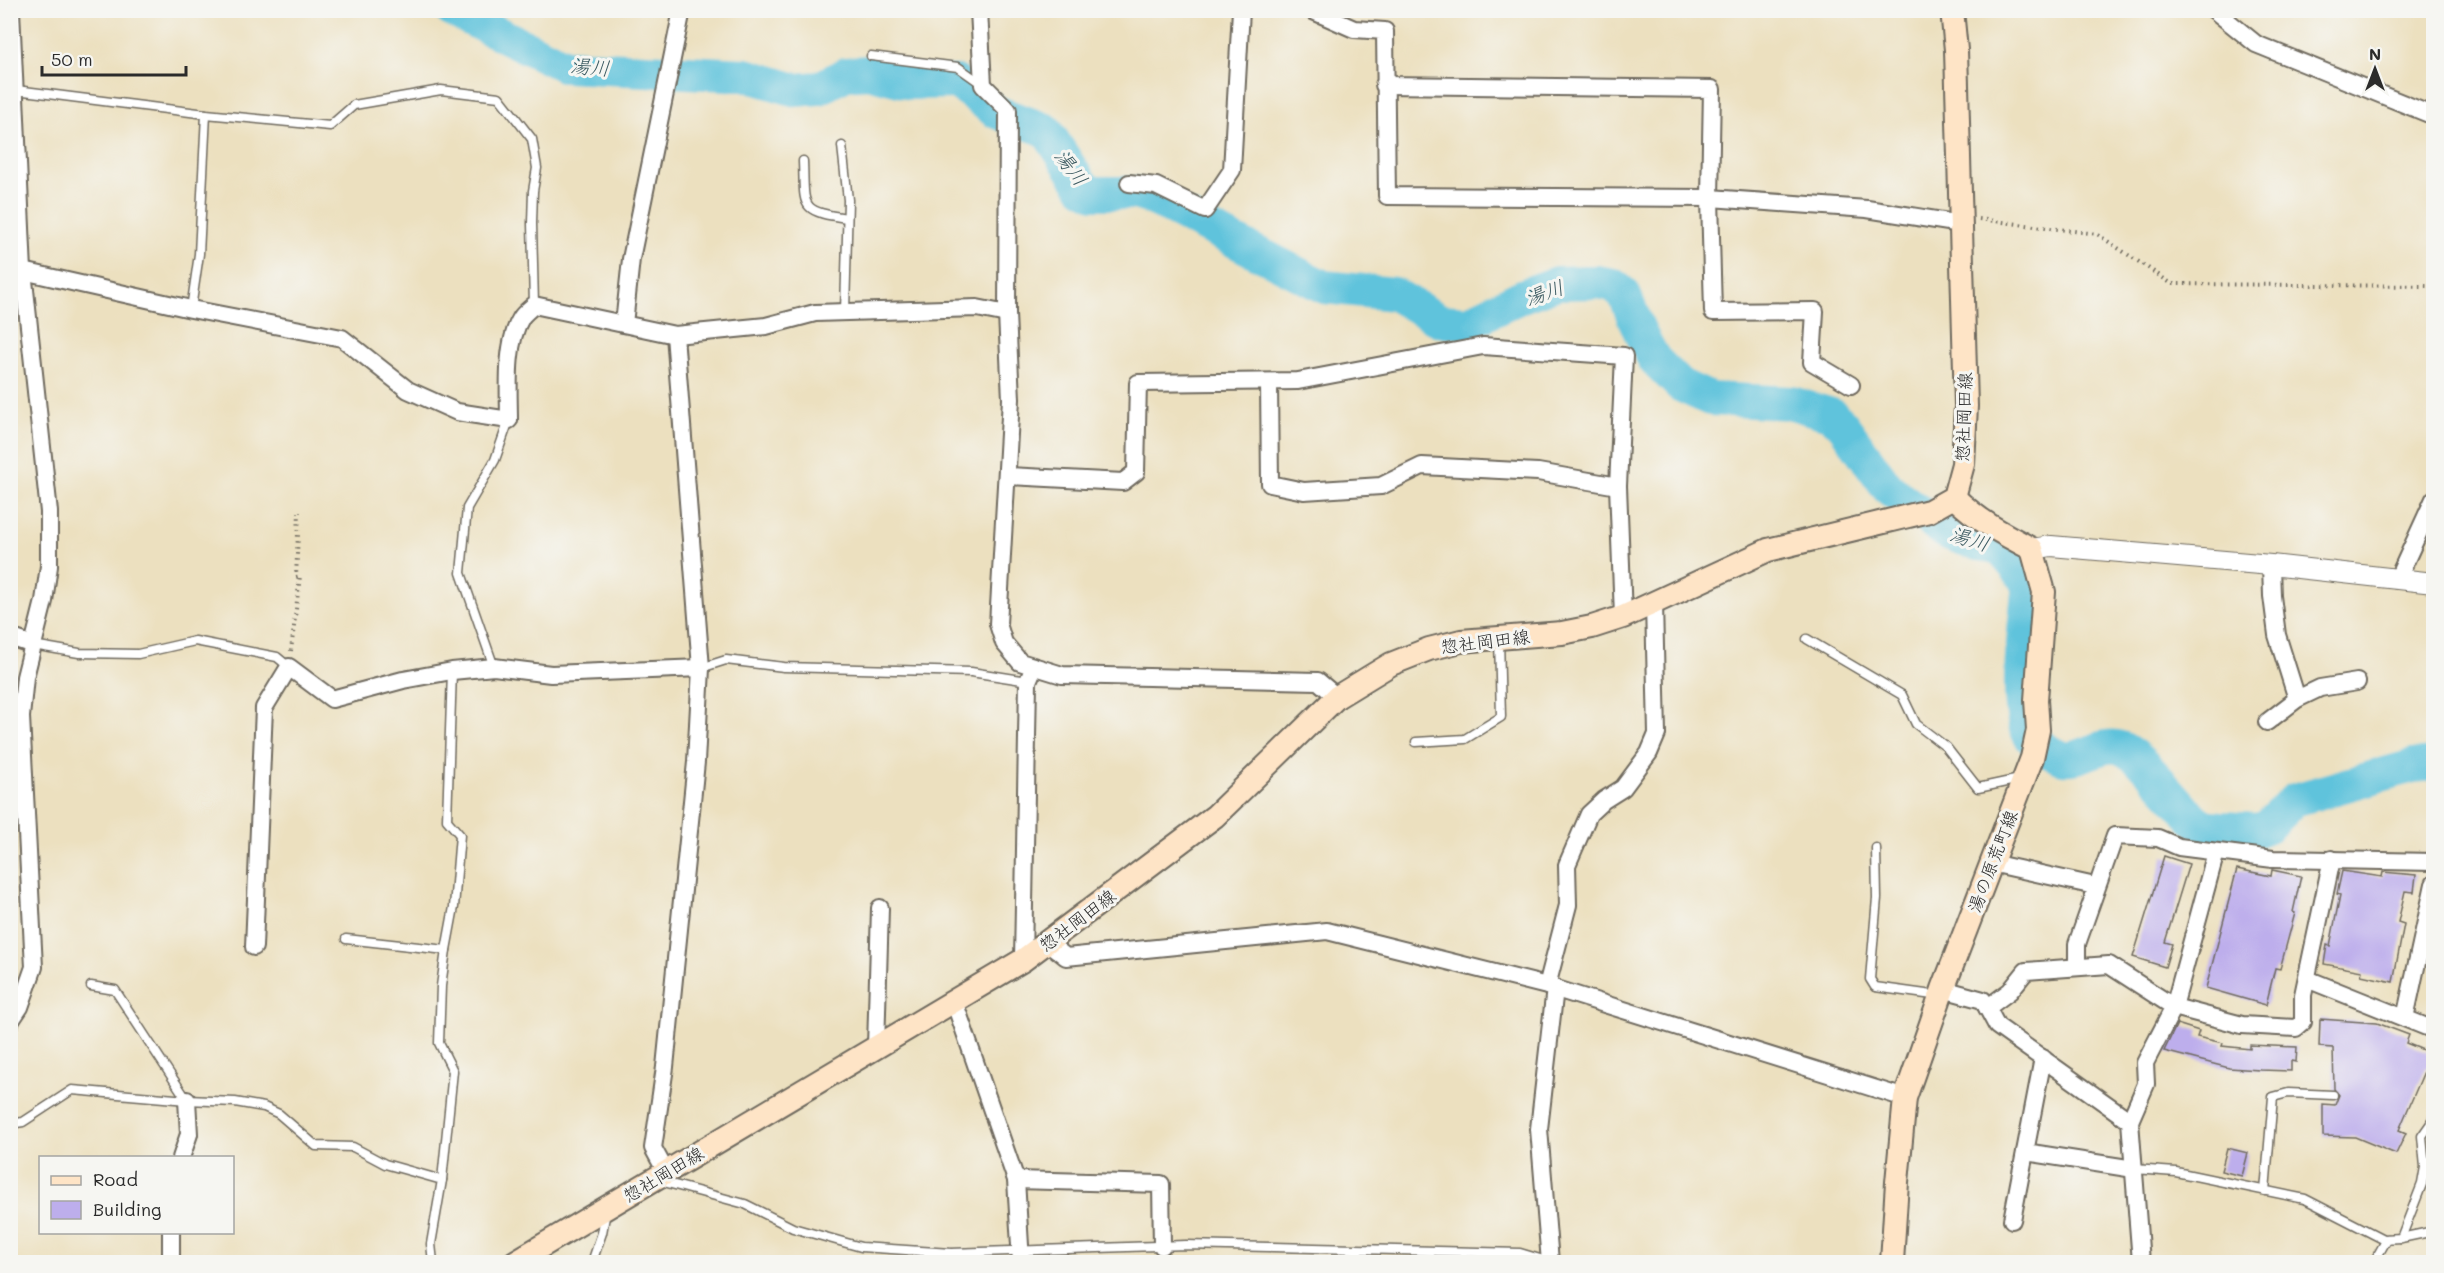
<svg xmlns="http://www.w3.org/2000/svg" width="2444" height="1273" viewBox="0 0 2444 1273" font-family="Mali,'Klee One',sans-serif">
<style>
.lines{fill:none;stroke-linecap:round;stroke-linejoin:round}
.river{stroke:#5ec3dc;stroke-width:34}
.building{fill:#bdaeec}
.service-casing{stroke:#6f6a5f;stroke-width:11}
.minor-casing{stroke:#6f6a5f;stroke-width:20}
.tertiary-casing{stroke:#6f6a5f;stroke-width:22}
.secondary-casing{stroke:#6f6a5f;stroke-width:26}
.path{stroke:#6f6a5f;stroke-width:4;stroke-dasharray:1.5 4.5;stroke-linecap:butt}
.service{stroke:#fff;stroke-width:8}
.minor{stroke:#fff;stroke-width:16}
.tertiary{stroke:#fff;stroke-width:20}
.secondary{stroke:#fee4c6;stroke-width:22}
.labels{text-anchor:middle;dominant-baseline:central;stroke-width:6;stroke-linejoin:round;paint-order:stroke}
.street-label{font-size:18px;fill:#2b2b2b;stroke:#f6f6f2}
.water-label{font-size:20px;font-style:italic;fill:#3a5960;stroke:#f6f6f2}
</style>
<rect width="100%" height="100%" fill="#f6f6f2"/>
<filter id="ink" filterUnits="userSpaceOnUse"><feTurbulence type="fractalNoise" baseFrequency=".0167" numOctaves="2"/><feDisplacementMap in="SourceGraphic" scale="12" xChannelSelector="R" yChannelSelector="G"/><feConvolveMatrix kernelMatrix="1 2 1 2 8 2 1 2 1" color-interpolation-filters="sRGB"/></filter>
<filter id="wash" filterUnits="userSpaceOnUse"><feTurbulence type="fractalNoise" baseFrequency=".008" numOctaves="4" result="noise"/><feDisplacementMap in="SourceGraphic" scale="24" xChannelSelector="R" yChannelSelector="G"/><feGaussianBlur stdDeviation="1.35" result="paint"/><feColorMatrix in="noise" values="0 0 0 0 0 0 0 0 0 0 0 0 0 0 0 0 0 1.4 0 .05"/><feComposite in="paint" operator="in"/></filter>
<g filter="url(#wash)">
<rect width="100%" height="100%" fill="#ece0bf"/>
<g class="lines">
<path class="river" d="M451,10L565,66L746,75L796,90L819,88L846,74L868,72L911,83L956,82L996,112L1046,130L1083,187L1094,193H1135L1151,198L1324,287L1394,294L1441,321L1468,323L1522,296L1557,283L1597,282L1613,285L1624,294L1642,337L1654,359L1680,385L1710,399L1792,403L1832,415L1842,424L1888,488L1947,533L1978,544L1999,547L2029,583C2026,614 2012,712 2030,736C2036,744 2054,756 2064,758C2083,761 2101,741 2121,748C2142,756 2179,804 2196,821L2206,826L2222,828L2258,830L2268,826L2294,800L2413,766L2434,764"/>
</g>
<g id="blocks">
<g class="building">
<polygon points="2164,856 2189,864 2165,942 2172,944 2165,967 2133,957"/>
<polygon points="2237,869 2271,876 2272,870 2301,876 2293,912 2295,913 2280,969 2275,968 2266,1005 2206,988"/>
<polygon points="2342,871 2382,877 2383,872 2416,875 2414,892 2405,891 2398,922 2404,924 2393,982 2361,975 2362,971 2324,964 2327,945 2330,946 2340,895 2337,894"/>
<polygon points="2320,1019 2377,1023 2409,1035 2406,1043 2433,1054 2433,1070 2426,1067 2399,1130 2406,1133 2396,1154 2355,1137 2323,1136 2323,1104 2335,1105 2339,1095 2334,1089 2333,1048 2319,1047"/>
<polygon points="2177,1024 2199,1031 2197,1037 2223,1043 2222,1046 2250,1049 2250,1045 2297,1047 2296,1062 2291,1061 2291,1071 2260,1070 2229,1068 2164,1051"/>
<polygon points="2227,1148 2248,1153 2242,1176 2221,1171"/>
</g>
</g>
</g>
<g filter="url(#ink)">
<use href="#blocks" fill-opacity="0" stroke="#6f6a5f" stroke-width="1.5"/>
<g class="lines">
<defs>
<g id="service">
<polyline points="871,56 958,67 982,84"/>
<polyline points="16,90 206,114 330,126 354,105 441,90 499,97 532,139 537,168 533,191 532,223 534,305"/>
<polyline points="842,146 848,200 845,312"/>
<path d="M803,161C805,207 798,211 847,218"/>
<polyline points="191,309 199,254 206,114"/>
<polyline points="1807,639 1902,695 1916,724 1946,747 1978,788 2020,779"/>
<polyline points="33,645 79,653 138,654 195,641 277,657 289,667"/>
<polyline points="494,667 461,573 467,508 495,460 509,420"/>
<polyline points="701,668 726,660 784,667 971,672 1028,681"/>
<polyline points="1416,742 1465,739 1501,717 1499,638"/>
<polyline points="1876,848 1877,898 1870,979 1875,987 1940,996"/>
<polyline points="346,939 446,950 441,986 439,1043 453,1071 442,1180"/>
<polyline points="446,950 454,907 460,835 447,820 452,671"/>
<polyline points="91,986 115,990 187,1100"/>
<polyline points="10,1124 23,1122 72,1090 187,1100 235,1102 264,1107 279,1114 316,1146 353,1147 385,1164 442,1180 431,1244 433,1262"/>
<polyline points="2134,1169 2176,1172 2305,1199 2383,1239 2401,1238 2434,1231"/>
<polyline points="660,1181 745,1204 793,1228 861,1247 951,1253 1186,1245 1520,1253 1550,1262"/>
<polyline points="2265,1191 2273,1097 2288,1093 2333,1095"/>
<polyline points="2401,1238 2422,1184 2425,1167 2422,1136 2434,1119"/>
<polyline points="592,1262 602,1233 606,1211"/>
<polyline points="2374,1262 2387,1239"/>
</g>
<g id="minor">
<polyline points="979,10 983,85 1008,110 1007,314 1011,399 998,624 1004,643 1020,662 1062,675 1318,681 1337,697"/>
<polyline points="1311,10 1354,29 1385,31 1387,196 1710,198 1867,209 1961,224"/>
<polyline points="2214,10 2256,44 2434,116"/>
<polyline points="1384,85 1712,89 1710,198 1713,312 1815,311 1812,362 1851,385"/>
<polyline points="1129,183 1156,186 1205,210 1232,170 1241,10"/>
<path d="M23,271L191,309L342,338L408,390L457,412L509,420C509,391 505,344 521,318C524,313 530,309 534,305L675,335L766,326L815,313L977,308L1007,314"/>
<polyline points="624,324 631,259 682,10"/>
<polyline points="1269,382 1270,484 1304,491 1381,486 1422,466 1538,472 1618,486"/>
<polyline points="1007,476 1123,482 1136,472 1138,383 1298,381 1483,346 1624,356 1618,486 1623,617"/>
<polyline points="2271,565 2272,596 2277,635 2297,699"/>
<polyline points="2397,580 2434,499"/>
<polyline points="10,637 33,645"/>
<polyline points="2267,722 2297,699 2320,688 2357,682"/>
<polyline points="1991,863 2095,886"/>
<polyline points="1047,942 1066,957 1327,931 1547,986 1905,1098"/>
<polyline points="254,947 264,708 289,667 332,699 403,680 452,671 494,667 551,674 701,668"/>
<polyline points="1023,960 1028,681 1034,667"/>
<polyline points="2077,966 2077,944 2115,836 2158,838 2179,847 2273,859 2434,862"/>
<polyline points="2307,979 2434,1030"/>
<polyline points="1547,986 1568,905 1567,865 1589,814 1604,800 1623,788 1649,753 1657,734 1654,603"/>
<polyline points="1943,989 1983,1000 1997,1026 2130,1121 2141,1262"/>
<polyline points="954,1001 1016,1180 1021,1262"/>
<polyline points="1987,1008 2010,991 2026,971 2109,965 2174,1007 2242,1025 2296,1028 2303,1022 2303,995 2332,859"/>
<polyline points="2405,1018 2434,884"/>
<polyline points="10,1022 20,1007 34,967 21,717 25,677 44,601 49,566 49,512 23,271 11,10"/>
<polyline points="876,1047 880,908"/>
<polyline points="2130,1121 2146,1084 2145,1063 2174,1007 2216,852"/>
<polyline points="2025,1152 2134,1169"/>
<polyline points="181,1158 189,1134 187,1100"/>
<polyline points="666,1172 653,1148 665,1067 696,762 701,668 675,335"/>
<polyline points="1016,1180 1161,1184 1162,1246"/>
<polyline points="2012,1220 2043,1058"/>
<polyline points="171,1232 171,1262"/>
<polyline points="1550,1262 1539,1129 1555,988"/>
</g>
<polyline id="tertiary" points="2032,549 2051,546 2271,565 2434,583"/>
<g id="secondary">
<polyline points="515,1262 1023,960 1215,816 1337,697 1391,664 1429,649 1461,641 1562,633 1592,627 1623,617 1768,550 1929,511 1954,497 1963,464 1966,406 1956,50 1952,10"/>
<path d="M1892,1262L1897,1182L1905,1098L1943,989L2032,758L2038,730L2036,700L2044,592L2032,549C2003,534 1977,520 1954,497"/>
</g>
</defs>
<use href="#service" class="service-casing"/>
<use href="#minor" class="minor-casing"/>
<use href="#tertiary" class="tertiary-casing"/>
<use href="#secondary" class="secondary-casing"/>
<g class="path">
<polyline points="1979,219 2097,234 2172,284 2434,286"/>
<polyline points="291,651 300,576 296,577 299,512"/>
</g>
<use href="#service" class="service"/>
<use href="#minor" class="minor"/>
<use href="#tertiary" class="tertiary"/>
<use href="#secondary" class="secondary"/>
</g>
</g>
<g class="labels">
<g class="street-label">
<text transform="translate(1963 417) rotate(-88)">惣社岡田線</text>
<text transform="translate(1485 641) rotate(-7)">惣社岡田線</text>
<text transform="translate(1992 861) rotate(-69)">湯の原荒町線</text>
<text transform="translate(1077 920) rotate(-37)">惣社岡田線</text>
<text transform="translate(663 1174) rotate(-31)">惣社岡田線</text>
</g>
<g class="water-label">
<text transform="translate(590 66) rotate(5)">湯川</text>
<text transform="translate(1072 167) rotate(53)">湯川</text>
<text transform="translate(1544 292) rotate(-19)">湯川</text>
<text transform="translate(1970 538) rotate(17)">湯川</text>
</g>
</g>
<rect width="2444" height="1273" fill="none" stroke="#f6f6f2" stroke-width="36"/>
<rect x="39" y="1156" width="195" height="78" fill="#f6f6f2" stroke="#a5a5a2" stroke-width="1.5"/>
<rect x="51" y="1176" width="30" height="9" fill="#fee4c6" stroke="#a5a5a2" stroke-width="1.5"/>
<text x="93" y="1186" font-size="18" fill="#2b2b2b">Road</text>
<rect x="51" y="1201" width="30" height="18" fill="#bdaeec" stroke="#a5a5a2" stroke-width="1.5"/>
<text x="93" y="1216" font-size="18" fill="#2b2b2b">Building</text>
<g transform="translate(2375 69)" stroke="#f6f6f2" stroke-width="4.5" paint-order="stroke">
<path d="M0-4.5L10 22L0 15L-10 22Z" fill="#2b2b2b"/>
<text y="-9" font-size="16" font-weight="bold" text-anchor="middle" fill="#2b2b2b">N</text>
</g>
<path d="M42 66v9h144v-9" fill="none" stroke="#2b2b2b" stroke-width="3"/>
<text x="51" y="66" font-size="18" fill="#2b2b2b" stroke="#f6f6f2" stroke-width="4.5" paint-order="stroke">50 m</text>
</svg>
